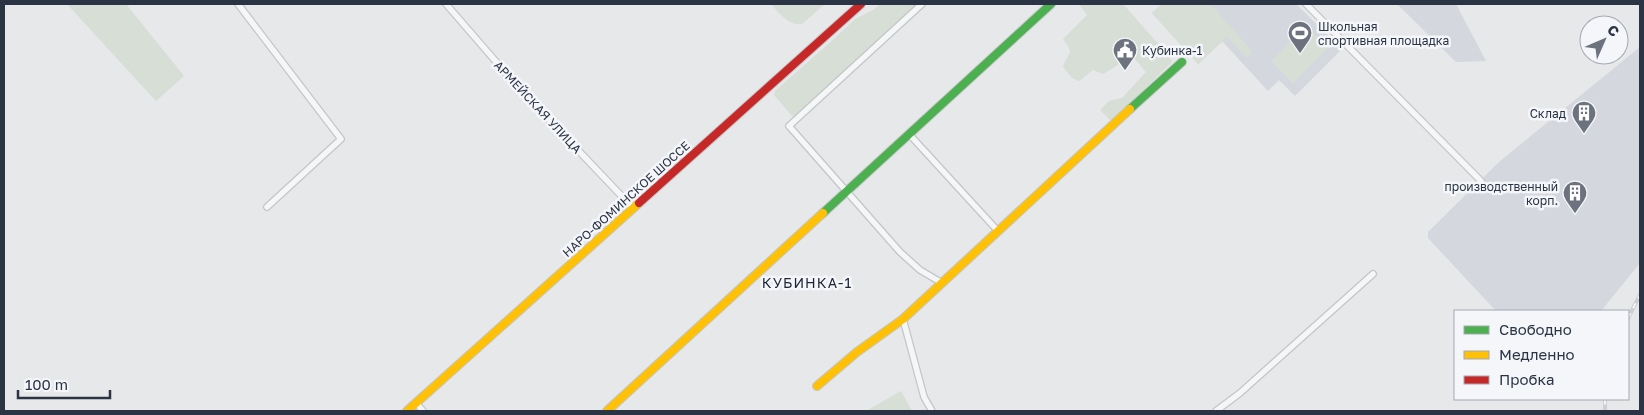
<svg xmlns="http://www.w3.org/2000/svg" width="1644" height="415" viewBox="0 0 1644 415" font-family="'Golos Text',sans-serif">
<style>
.built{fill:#d4d7dd}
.green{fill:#d6ded6}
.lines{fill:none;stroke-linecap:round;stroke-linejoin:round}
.street-casing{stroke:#c4c6c8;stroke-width:8}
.fast-casing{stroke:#c4c6c8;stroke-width:10}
.slow-casing{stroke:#c4c6c8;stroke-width:10}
.jam-casing{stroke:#c4c6c8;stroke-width:10}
.street{stroke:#f5f6f7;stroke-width:5.5}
.fast{stroke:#4caf50;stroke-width:8}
.slow{stroke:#ffc107;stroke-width:8}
.jam{stroke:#c62828;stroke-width:8}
.rail-casing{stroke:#cecfd2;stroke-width:4}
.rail{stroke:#f4f6f9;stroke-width:2;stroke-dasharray:5.5;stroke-linecap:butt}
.labels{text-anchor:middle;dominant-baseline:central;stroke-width:5;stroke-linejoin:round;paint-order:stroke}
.poi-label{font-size:12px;fill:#2b3445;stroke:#f4f6f9;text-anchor:start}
.street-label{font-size:12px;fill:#2b3445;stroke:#f4f6f9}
.neighbourhood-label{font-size:14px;letter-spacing:1px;fill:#1d2536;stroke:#f4f6f9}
</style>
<rect width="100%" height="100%" fill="#e6e8ea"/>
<g class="built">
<polygon points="1162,4 1296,4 1342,49 1295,96 1279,80 1268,91 1222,41 1198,64 1152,13"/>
<polygon points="1397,4 1456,4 1486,61 1456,62"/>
<polygon points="1640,47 1640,263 1601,311 1496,311 1428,238 1428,232 1499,162"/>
</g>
<g class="green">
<polygon points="67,4 126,4 184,76 156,101"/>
<path d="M771,4H825L802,24C789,26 779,13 771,4Z"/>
<polygon points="880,4 917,4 796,116 792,116 774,95 775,91 835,38 855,19 873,10"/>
<path d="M1079,4H1123L1169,56L1172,62L1111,121L1100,110L1109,101L1122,98L1146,72L1134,58H1129L1103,74L1093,70L1079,81L1072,78L1063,67C1068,51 1076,56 1063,39L1087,15Z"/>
<polygon points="1162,4 1211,4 1252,51 1251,54 1247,58 1227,37 1198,64 1152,13"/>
<polygon points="1306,25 1328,48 1293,84 1271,61"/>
<polygon points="901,391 912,411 866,411"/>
</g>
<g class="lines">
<defs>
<g id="street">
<polyline points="238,4 341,139 267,207"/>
<polyline points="446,4 518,87 633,208"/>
<polyline points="922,4 789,126 900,252 920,270 942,283"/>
<polyline points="1306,4 1481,181"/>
<polyline points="909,134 997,230"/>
<polyline points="903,319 924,397 932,411"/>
<polyline points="416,403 423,411"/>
<polyline points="1216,411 1240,393 1373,274"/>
</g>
<g id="fast">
<polyline points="1130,109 1182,62"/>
<polyline points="823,213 1051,4"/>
</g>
<g id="slow">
<polyline points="817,386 857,352 903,319 1130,109"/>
<polyline points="407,411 639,203"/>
<polyline points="607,411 823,213"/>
</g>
<polyline id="jam" points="639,203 861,4"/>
</defs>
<use href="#street" class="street-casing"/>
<use href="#fast" class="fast-casing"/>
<use href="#slow" class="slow-casing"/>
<use href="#jam" class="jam-casing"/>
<use href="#street" class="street"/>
<use href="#fast" class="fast"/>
<use href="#slow" class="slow"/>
<use href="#jam" class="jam"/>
<defs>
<g id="rail">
<polyline points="1628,318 1640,295"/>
<polyline points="1605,399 1605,411"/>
</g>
</defs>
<use href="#rail" class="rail-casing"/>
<use href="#rail" class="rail"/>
</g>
<defs>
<symbol id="stadium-pin" viewBox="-11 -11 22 30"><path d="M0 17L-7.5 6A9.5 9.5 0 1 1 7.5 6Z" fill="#6c737f" stroke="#f4f6f9"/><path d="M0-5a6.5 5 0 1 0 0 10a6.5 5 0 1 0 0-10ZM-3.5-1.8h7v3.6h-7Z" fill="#fff"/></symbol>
<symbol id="civic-pin" viewBox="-11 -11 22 30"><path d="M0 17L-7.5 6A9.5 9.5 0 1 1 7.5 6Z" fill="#6c737f" stroke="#f4f6f9"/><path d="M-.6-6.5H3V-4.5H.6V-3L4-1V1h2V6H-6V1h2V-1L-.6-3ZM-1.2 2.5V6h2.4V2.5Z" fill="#fff"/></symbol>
<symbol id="building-pin" viewBox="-11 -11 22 30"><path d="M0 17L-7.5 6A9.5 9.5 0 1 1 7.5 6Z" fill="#6c737f" stroke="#f4f6f9"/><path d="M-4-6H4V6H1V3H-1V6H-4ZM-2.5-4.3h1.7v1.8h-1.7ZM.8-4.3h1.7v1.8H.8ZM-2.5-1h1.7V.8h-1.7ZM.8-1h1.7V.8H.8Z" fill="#fff"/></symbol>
</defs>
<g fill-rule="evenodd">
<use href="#stadium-pin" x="1286" y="19" width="28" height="38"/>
<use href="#civic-pin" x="1111" y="36" width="28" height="38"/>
<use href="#building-pin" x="1570" y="99" width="28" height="38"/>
<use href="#building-pin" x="1561" y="179" width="28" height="38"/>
</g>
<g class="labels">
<g class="poi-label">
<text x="1318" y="26">Школьная<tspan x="1318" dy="14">спортивная площадка</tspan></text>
<text x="1142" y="50">Кубинка-1</text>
<text x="1566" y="113" text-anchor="end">Склад</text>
<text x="1558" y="186" text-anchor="end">производственный<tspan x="1558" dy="14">корп.</tspan></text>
</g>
<g class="street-label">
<text transform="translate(538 107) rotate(47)">АРМЕЙСКАЯ УЛИЦА</text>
<text transform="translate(626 199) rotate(-42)">НАРО-ФОМИНСКОЕ ШОССЕ</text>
</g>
<g class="neighbourhood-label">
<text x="807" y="282">КУБИНКА-1</text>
</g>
</g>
<rect width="1644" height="415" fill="none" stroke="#2b3445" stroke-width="10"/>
<rect x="1454" y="310" width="175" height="90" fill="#f4f6f9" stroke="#a4a8b1"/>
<rect x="1464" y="326" width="25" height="8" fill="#4caf50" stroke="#a4a8b1"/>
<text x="1499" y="335" font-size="15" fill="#2b3445">Свободно</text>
<rect x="1464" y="351" width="25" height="8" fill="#ffc107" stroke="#a4a8b1"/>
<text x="1499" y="360" font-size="15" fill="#2b3445">Медленно</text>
<rect x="1464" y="376" width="25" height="8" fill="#c62828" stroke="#a4a8b1"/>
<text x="1499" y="385" font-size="15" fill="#2b3445">Пробка</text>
<g transform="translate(1604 40) rotate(45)"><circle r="24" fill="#f4f6f9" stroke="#a4a8b1"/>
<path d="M0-4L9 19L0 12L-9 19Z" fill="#6c737f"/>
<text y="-8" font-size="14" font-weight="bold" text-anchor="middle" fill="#2b3445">С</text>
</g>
<path d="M18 390v8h92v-8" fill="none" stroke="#2b3445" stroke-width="2.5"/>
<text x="25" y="390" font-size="15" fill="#2b3445" stroke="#f4f6f9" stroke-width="4" paint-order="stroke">100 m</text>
</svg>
